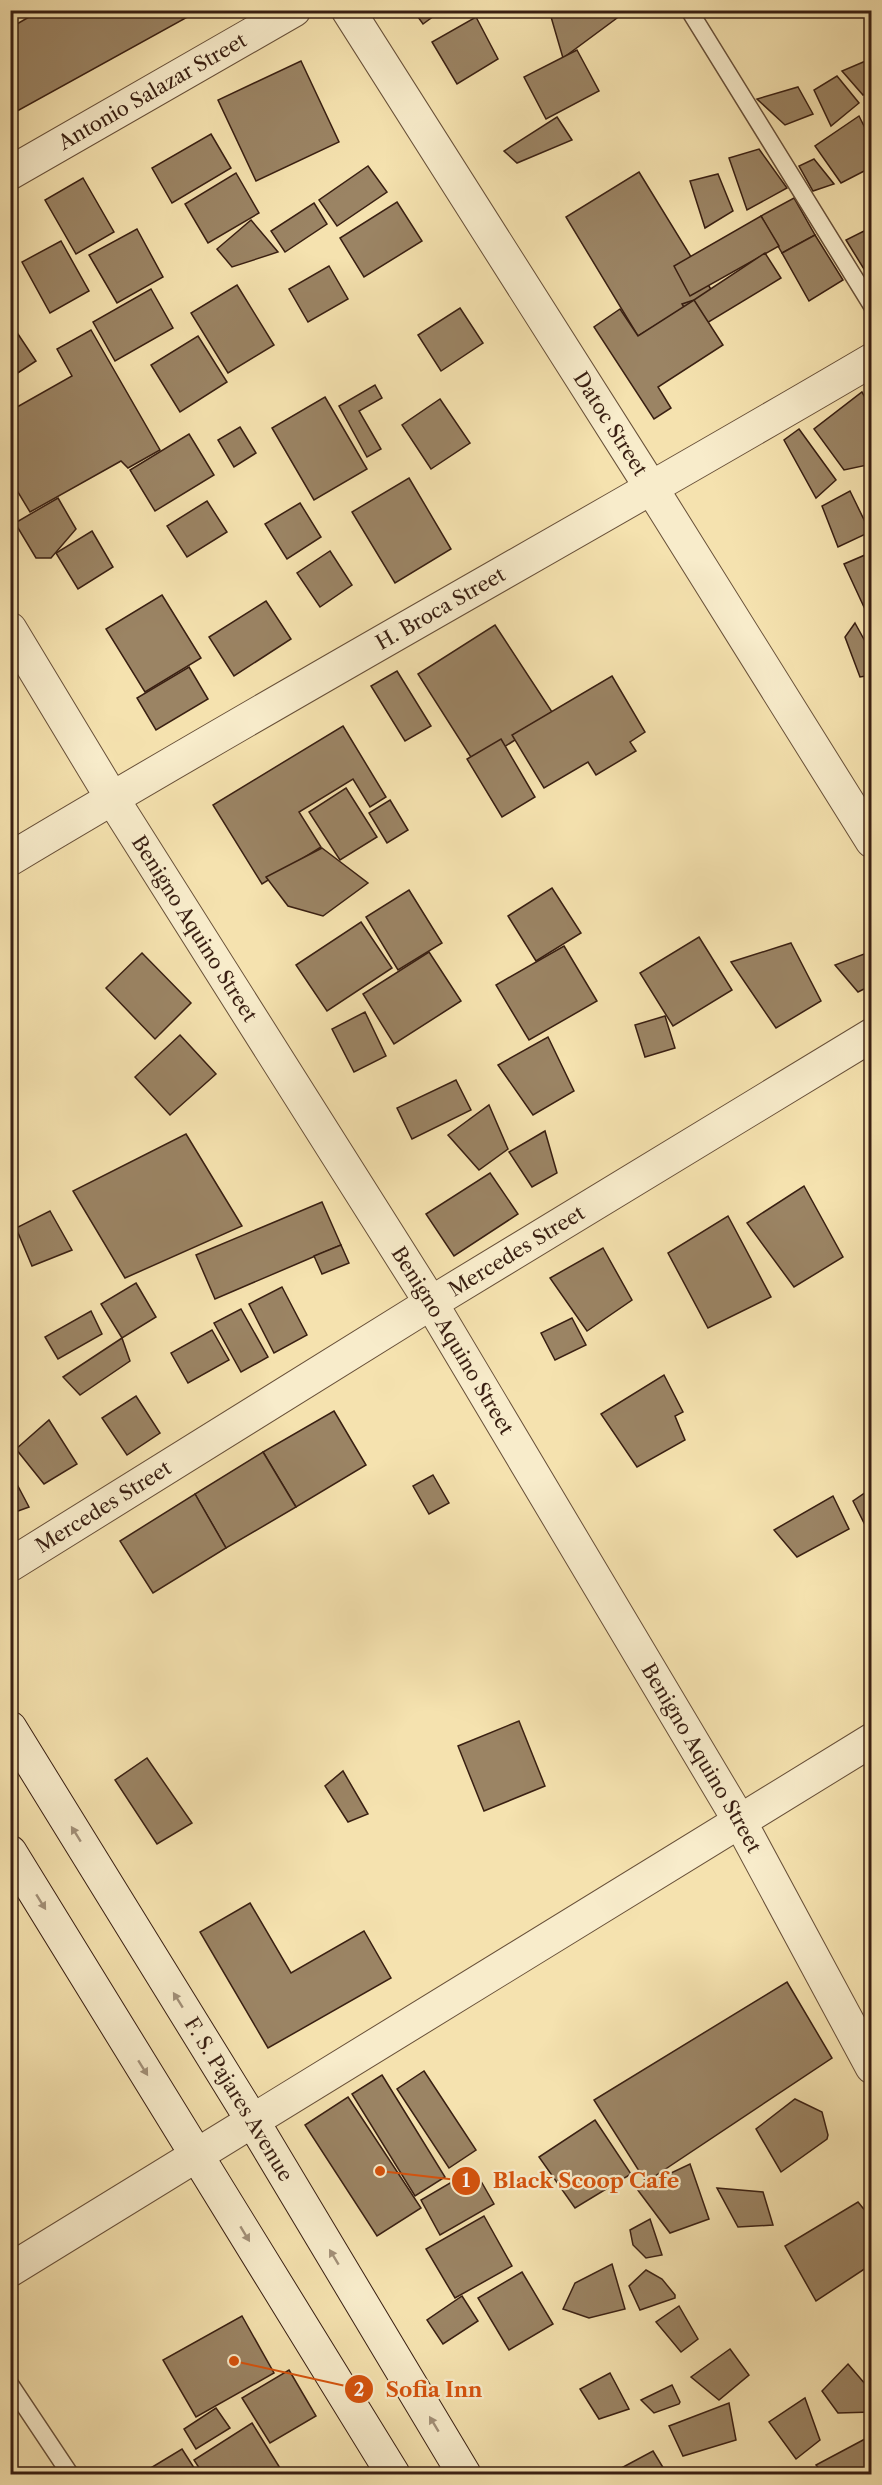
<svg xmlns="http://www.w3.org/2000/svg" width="882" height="2485" viewBox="0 0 882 2485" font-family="'Libre Caslon Text',serif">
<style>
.building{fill:#9b8464;stroke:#391f12;stroke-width:1.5}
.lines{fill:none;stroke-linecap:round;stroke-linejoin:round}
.lane-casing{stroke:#685039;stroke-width:19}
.street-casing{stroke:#685039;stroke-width:35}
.secondary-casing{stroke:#391f12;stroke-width:35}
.lane{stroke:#f8eccb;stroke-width:16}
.street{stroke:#f8eccb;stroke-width:33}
.secondary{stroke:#f8eccb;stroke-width:33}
.oneway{fill:#a29078}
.labels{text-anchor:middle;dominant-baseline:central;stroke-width:4.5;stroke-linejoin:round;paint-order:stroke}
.street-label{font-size:20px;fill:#391f12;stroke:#f8eccb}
.leader{fill:none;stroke:#d6530d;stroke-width:2}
.callout-dot{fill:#d6530d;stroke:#f8eccb;stroke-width:2}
.mark-label{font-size:18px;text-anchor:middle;font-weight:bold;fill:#fff}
.callout-label{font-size:21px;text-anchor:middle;font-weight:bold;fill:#d6530d;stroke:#f8eccb;stroke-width:4.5;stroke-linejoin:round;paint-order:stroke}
</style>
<rect width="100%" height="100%" fill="#f5e2af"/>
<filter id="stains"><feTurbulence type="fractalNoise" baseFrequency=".00333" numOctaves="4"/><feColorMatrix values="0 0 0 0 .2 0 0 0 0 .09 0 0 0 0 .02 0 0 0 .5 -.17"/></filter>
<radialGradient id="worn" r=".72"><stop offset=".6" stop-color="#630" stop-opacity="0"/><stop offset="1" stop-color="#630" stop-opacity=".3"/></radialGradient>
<g class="building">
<polygon points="41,10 191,10 193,14 10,115 10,28"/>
<polygon points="413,10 442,10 423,24"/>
<polygon points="549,10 614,10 617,18 563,58"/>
<polygon points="476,17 498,59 457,84 432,42"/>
<polygon points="577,50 599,91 546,119 524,77"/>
<polygon points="868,60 872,65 872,91 863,95 842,71"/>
<polygon points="301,61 339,142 256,181 218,100"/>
<polygon points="837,76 859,103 831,126 814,90"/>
<polygon points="798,87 813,114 785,125 757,99"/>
<polygon points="859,116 872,142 872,167 841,183 815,146"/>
<polygon points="557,117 572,140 517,163 504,151"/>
<polygon points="211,134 231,168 172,203 152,168"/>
<polygon points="759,149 787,188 747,210 729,158"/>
<polygon points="814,159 834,184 813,191 799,166"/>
<polygon points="368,166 387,192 337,226 319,200"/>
<polygon points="639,172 712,291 638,336 566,217"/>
<polygon points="236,173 259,213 208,243 185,204"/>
<polygon points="718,174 733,211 705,228 690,181"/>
<polygon points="83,178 114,232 76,254 45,200"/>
<polygon points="794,198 815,235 782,253 761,216"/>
<polygon points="397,202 422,241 364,277 340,238"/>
<polygon points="314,203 327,224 285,252 271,231"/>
<polygon points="761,216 779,246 690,296 674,266"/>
<polygon points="251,220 278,252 232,267 217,249"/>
<polygon points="872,227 872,282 846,240"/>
<polygon points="137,229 163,277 117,303 89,255"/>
<polygon points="815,235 843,280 809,301 782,253"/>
<polygon points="61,241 89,291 50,313 22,262"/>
<polygon points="765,253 781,278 697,329 682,304 694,300"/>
<polygon points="329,266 348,299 308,322 289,289"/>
<polygon points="237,285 274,345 228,373 191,313"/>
<polygon points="151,289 173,328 115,361 93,322"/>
<polygon points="694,300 723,345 658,387 671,408 654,419 594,327 620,309 638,336"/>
<polygon points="460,308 483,343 441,371 418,335"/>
<polygon points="10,322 36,361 10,378"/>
<polygon points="91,330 160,450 128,468 121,461 30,512 10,479 10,411 72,376 57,349"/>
<polygon points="198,336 227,382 180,412 151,365"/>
<polygon points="375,385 382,398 359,411 381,449 367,457 339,406"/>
<polygon points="862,392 872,411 872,464 844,470 814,429"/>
<polygon points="325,397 367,469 314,500 272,428"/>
<polygon points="440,399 470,443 431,469 402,425"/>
<polygon points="240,427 256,453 234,467 218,440"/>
<polygon points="799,429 836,480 816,498 784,440"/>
<polygon points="189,434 214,475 155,511 130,470"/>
<polygon points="409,478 451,549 395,583 352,512"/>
<polygon points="850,491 870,532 838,547 822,506"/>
<polygon points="58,498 76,529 51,558 36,558 15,523"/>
<polygon points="207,501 227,532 187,557 167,526"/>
<polygon points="300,503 321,537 287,559 265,524"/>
<polygon points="92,531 113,567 78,589 56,553"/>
<polygon points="330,551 352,585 320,607 297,573"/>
<polygon points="872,552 872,619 870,620 844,564"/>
<polygon points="162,595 201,658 145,692 106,629"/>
<polygon points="266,601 291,639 234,676 209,637"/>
<polygon points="855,623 872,654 872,675 860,677 845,637"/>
<polygon points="495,625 554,715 476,765 418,674"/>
<polygon points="189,667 208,699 156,730 137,698"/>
<polygon points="397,671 431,726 405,741 371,686"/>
<polygon points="612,676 645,732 630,742 636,751 596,775 588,762 544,788 512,735"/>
<polygon points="343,726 386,797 370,807 353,779 299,812 321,847 262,884 213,805"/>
<polygon points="501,739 535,797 502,817 467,759"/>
<polygon points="346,788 377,837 340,860 309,812"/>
<polygon points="390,800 408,830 387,843 369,813"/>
<polygon points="322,848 368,883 323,916 288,906 266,877"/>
<polygon points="552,888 581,933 536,961 508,916"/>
<polygon points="409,890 442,943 398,970 366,917"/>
<polygon points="361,922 392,968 327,1011 296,965"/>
<polygon points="699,937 732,990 673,1026 640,973"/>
<polygon points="791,943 821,1001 776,1028 731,962"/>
<polygon points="564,946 597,1001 529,1040 496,985"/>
<polygon points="872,951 872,985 858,992 835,965"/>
<polygon points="429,952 461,1001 394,1044 363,994"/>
<polygon points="142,953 191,1003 155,1039 106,988"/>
<polygon points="365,1012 386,1056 354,1072 332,1029"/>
<polygon points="665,1016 675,1048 645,1057 635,1025"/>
<polygon points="180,1035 216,1074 170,1115 135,1077"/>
<polygon points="548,1037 574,1091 533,1115 498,1065"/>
<polygon points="456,1080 471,1110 412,1139 397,1108"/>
<polygon points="489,1105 508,1149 479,1170 448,1135"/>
<polygon points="545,1131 557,1173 532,1187 509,1152"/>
<polygon points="186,1134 242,1226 125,1278 73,1191"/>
<polygon points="490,1173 518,1214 454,1256 426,1214"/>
<polygon points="804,1186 843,1257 794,1287 747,1223"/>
<polygon points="322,1202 341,1245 215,1299 196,1255"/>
<polygon points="50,1211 72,1250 32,1266 16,1228"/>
<polygon points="728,1216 771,1297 708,1328 668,1253"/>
<polygon points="341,1245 349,1263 322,1274 314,1256"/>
<polygon points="603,1248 632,1300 587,1331 550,1278"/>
<polygon points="136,1283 156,1317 122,1338 101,1304"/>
<polygon points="282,1287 307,1335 274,1353 249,1304"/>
<polygon points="241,1309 268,1357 241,1372 214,1323"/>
<polygon points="91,1311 102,1334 58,1359 45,1337"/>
<polygon points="572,1318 586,1345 555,1360 541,1333"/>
<polygon points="212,1330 229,1360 188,1383 171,1353"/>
<polygon points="122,1338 130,1361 80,1395 63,1377"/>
<polygon points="664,1375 683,1412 675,1416 685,1440 637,1467 601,1414"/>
<polygon points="136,1396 160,1433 127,1455 102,1418"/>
<polygon points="334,1411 366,1465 296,1507 263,1452"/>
<polygon points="49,1420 77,1464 44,1484 16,1449"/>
<polygon points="263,1452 296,1507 226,1548 195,1494"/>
<polygon points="10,1471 29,1507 10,1514"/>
<polygon points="433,1475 449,1503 429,1514 413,1486"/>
<polygon points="872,1488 872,1539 853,1501"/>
<polygon points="195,1494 226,1548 153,1593 120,1541"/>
<polygon points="833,1496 849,1529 797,1557 774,1530"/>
<polygon points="519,1721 545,1786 484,1811 458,1746"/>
<polygon points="147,1758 192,1823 157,1844 115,1780"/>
<polygon points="343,1771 368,1814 348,1822 325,1786"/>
<polygon points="250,1903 291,1973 364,1931 391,1978 268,2048 200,1932"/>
<polygon points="787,1982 832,2058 646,2182 594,2100"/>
<polygon points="424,2071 476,2150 449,2168 397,2089"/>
<polygon points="382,2075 445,2177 415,2196 352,2094"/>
<polygon points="348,2097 421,2208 377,2236 305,2125"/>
<polygon points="795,2099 822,2112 828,2135 827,2139 781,2172 756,2129"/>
<polygon points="595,2120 631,2174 575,2208 539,2157"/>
<polygon points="690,2164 709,2219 670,2233 637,2189"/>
<polygon points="474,2169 494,2204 440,2235 421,2200"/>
<polygon points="717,2188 763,2192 773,2225 738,2227"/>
<polygon points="858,2202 872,2219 872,2264 816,2301 785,2246"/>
<polygon points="484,2216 512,2266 455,2298 426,2249"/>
<polygon points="650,2219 662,2255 646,2258 633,2245 630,2230"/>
<polygon points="612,2264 625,2309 589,2318 563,2309 575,2283"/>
<polygon points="646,2270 662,2279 675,2295 675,2298 640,2310 629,2286"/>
<polygon points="522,2272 553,2324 509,2350 478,2298"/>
<polygon points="462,2296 478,2321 443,2344 427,2320"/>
<polygon points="679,2306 698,2339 681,2352 656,2322"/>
<polygon points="242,2316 274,2373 196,2417 163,2360"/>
<polygon points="730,2349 749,2375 719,2400 691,2377"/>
<polygon points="848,2364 872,2392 872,2412 838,2413 822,2391"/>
<polygon points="289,2370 316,2416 270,2443 242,2398"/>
<polygon points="610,2373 629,2409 599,2419 580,2389"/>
<polygon points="672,2385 680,2402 679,2404 654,2413 641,2400"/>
<polygon points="805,2398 820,2440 796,2459 769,2422"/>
<polygon points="729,2403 736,2440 683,2456 669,2426"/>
<polygon points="216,2408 230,2428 196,2449 184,2429"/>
<polygon points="252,2423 280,2468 270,2474 203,2474 194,2460"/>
<polygon points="865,2439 872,2474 824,2474 816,2465"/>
<polygon points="182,2449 198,2474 153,2474 149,2469"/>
<polygon points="653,2451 667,2474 613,2474 612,2473"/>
</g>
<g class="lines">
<defs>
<g id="lane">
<polyline points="689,10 872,306"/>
<polyline points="10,2384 70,2474"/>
</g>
<g id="street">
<path id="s1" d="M348,10L652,489L872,841"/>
<path id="s2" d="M10,173L294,10"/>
<path id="s3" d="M10,629L112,798L431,1303L739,1820L872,2067"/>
<path id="s4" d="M10,859C295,688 586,528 872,360"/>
<path id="s5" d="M10,1565L431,1303L872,1035"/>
<polyline points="10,2270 872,1740"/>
</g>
<g id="secondary">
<path id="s6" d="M10,1728L252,2120L464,2474"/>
<polyline points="10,1852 393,2474"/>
</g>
</defs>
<use href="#lane" class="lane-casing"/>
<use href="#street" class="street-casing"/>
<use href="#secondary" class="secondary-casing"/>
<use href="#lane" class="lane"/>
<use href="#street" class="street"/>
<use href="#secondary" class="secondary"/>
</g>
<defs><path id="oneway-solid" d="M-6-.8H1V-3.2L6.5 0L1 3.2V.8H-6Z" transform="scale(1.5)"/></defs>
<g class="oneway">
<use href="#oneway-solid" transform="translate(76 1834) rotate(-122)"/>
<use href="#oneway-solid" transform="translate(41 1902) rotate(58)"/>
<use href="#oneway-solid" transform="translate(178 2000) rotate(-122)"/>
<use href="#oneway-solid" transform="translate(143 2068) rotate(58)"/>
<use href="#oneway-solid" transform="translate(245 2234) rotate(59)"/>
<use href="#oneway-solid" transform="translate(334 2257) rotate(-121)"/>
<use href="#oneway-solid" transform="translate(434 2424) rotate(-121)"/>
</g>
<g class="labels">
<g class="street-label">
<text stroke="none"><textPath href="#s2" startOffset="164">Antonio Salazar Street</textPath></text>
<text stroke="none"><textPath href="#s1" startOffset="490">Datoc Street</textPath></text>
<text stroke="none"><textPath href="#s4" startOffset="498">H. Broca Street</textPath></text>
<text stroke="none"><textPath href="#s3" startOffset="352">Benigno Aquino Street</textPath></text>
<text stroke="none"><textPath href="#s5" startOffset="596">Mercedes Street</textPath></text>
<text stroke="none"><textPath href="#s3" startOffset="838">Benigno Aquino Street</textPath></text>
<text stroke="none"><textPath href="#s5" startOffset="110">Mercedes Street</textPath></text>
<text stroke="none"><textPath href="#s3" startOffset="1324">Benigno Aquino Street</textPath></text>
<text stroke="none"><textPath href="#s6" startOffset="436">F. S. Pajares Avenue</textPath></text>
</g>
</g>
<path class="leader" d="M380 2171L466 2181M234 2361L359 2389"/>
<g class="callout-dot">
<circle cx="380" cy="2171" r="6"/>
<circle cx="234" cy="2361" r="6"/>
<circle cx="466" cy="2181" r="15"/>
<circle cx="359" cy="2389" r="15"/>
</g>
<g class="mark-label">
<text x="466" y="2187">1</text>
<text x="359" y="2396">2</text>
</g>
<g class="callout-label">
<text x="586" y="2188">Black Scoop Cafe</text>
<text x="434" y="2397">Sofia Inn</text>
</g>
<rect width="882" height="2485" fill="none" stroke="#f5e2af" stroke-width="36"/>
<rect x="12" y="12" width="858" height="2461" fill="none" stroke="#391f12" stroke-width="3"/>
<rect x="18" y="18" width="846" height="2449" fill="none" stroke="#391f12" stroke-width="1.5"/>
<rect width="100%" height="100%" filter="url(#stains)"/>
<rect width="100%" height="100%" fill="url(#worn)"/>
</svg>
